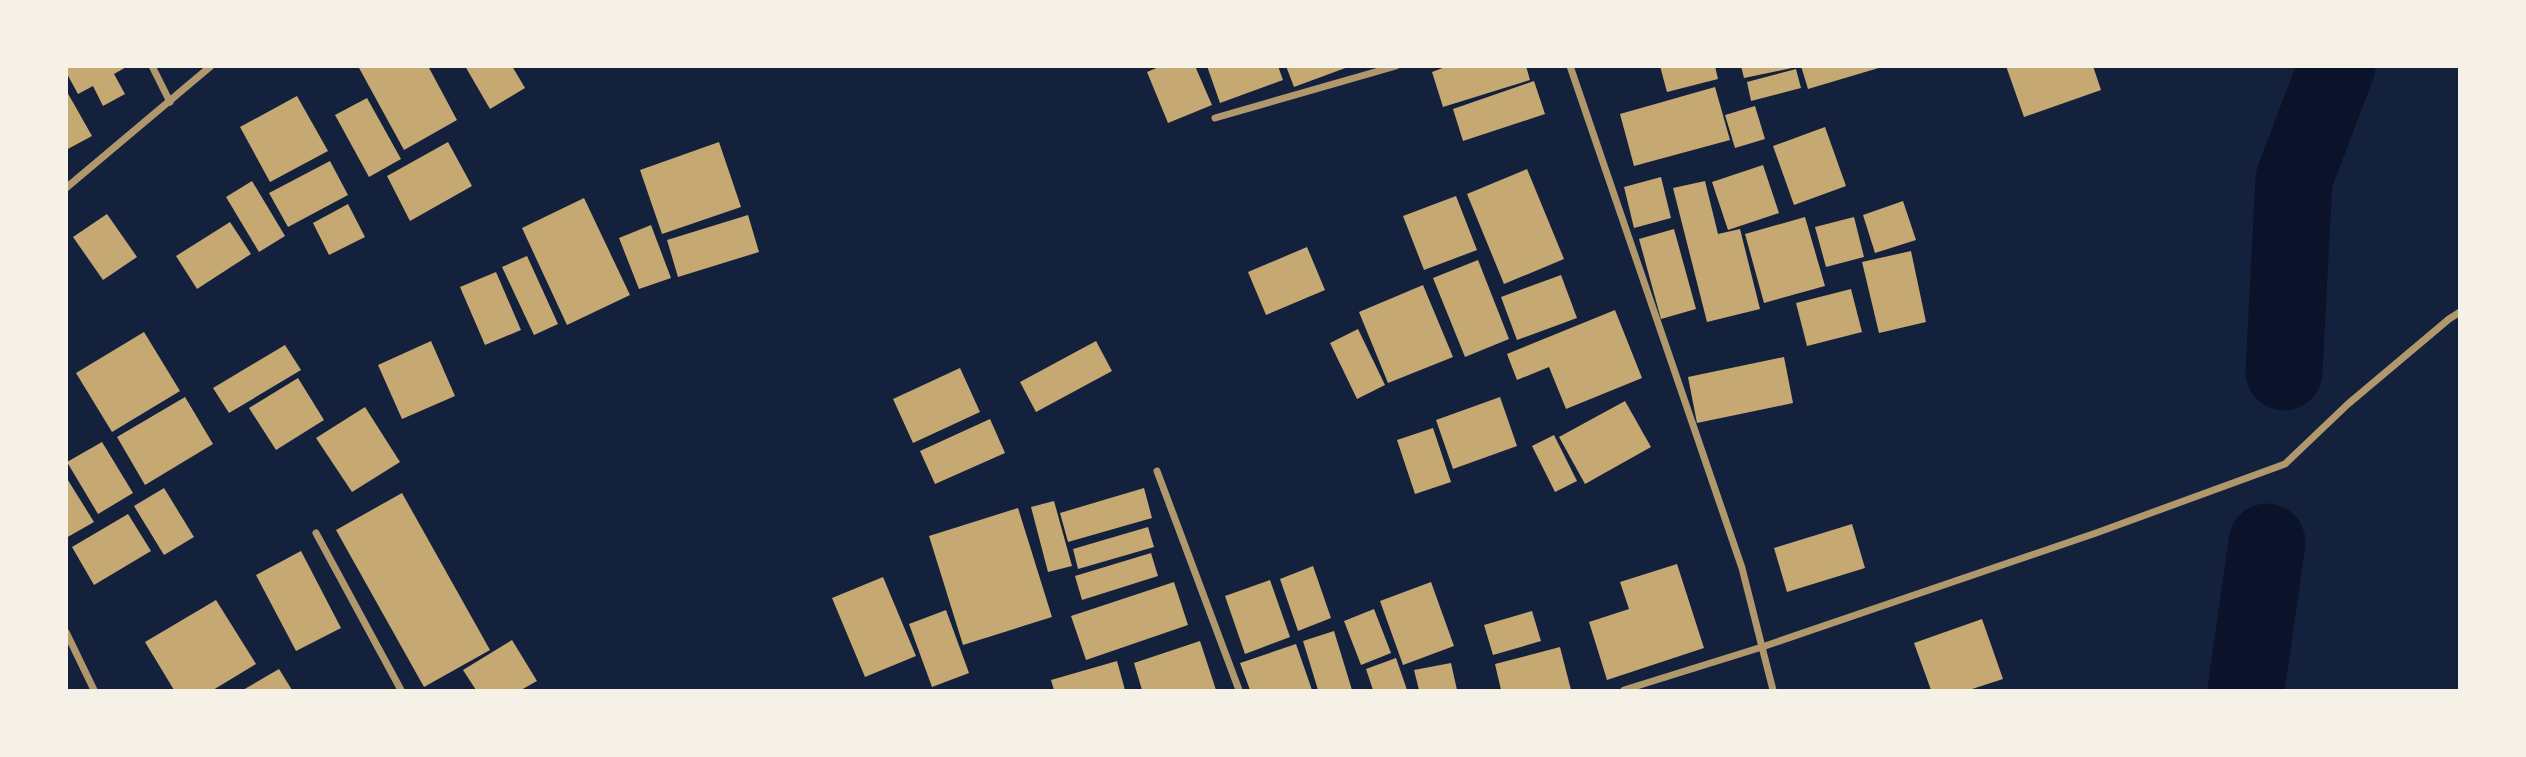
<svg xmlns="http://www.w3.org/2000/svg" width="2526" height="757" viewBox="0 0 2526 757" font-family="'Open Sans',sans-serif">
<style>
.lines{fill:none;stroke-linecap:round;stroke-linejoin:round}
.river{stroke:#0b132b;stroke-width:77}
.building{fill:#c6a872}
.minor{stroke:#b1986c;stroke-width:7}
</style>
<rect width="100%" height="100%" fill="#14213d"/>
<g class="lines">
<g class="river">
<polyline points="2284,372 2294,179 2337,66"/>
<polyline points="2246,690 2267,542"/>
</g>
</g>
<g class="building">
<polygon points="66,66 128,66 114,74 125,94 103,106 93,86 78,94 66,72"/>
<polygon points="358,66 428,66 457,120 404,150"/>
<polygon points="465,66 512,66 525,88 490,109"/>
<polygon points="1161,66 1195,66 1212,105 1168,123 1147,72"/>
<polygon points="1207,66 1278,66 1283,80 1220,103"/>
<polygon points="1286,66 1348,66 1348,67 1294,87"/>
<polygon points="1448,66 1526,66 1530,80 1443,107 1432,72"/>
<polygon points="1660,66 1715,66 1718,79 1667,92"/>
<polygon points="1741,66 1792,66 1792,68 1744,78"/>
<polygon points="1801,66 1882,66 1882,67 1808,89"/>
<polygon points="2006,66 2093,66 2101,90 2024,117"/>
<polygon points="1796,69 1801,88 1751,101 1747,82"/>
<polygon points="1534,81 1545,114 1463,141 1453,109"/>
<polygon points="1715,87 1730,140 1634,166 1620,114"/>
<polygon points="66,90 92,136 66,150"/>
<polygon points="297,96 328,151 270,182 240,127"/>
<polygon points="367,98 401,159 369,177 335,115"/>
<polygon points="1755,106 1765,139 1735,148 1725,115"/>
<polygon points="1825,127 1846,186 1794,205 1773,146"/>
<polygon points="448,142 472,186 410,221 387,176"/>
<polygon points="719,142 741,207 662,234 640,170"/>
<polygon points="330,161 348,195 288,227 269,193"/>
<polygon points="1763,165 1779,213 1728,230 1712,182"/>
<polygon points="1527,169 1564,259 1504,284 1467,194"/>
<polygon points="1661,177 1671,218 1634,228 1624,187"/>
<polygon points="252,181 285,236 259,252 226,197"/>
<polygon points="1705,181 1718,234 1740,229 1760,309 1707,322 1673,188"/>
<polygon points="1456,196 1477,250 1424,270 1403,216"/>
<polygon points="584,198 630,295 567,325 522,228"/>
<polygon points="1903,201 1916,240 1875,253 1863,215"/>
<polygon points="348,204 365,237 329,255 313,223"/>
<polygon points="107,214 137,257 103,280 73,237"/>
<polygon points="748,215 759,252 678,277 667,240"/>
<polygon points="1805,217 1825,286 1764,303 1745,234"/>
<polygon points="1854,217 1864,257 1826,267 1815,227"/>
<polygon points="230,222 251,254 197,289 176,256"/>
<polygon points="651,225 671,278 639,289 619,238"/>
<polygon points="1674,229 1696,309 1661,319 1639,239"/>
<polygon points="1307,247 1325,290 1266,315 1248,272"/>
<polygon points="1911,251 1926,322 1879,333 1862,262"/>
<polygon points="527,256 558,324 534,335 502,267"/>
<polygon points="1478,260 1509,339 1465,357 1433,278"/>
<polygon points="496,272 521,330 485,345 460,287"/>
<polygon points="1561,275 1577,318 1517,340 1501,297"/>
<polygon points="1423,285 1453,357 1388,383 1359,312"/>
<polygon points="1851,289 1862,332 1807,346 1796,303"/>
<polygon points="1615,310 1642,378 1566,409 1549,367 1517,380 1507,354"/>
<polygon points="1358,329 1385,385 1357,399 1330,343"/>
<polygon points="144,332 180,391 112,432 76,373"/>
<polygon points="431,341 455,396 402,419 378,365"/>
<polygon points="1096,341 1112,371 1036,412 1020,382"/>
<polygon points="285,345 301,370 229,413 213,388"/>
<polygon points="1784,357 1793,403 1697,423 1688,377"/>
<polygon points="960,368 980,412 913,443 893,399"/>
<polygon points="298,378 324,420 276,450 249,408"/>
<polygon points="185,397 213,444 145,485 117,437"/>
<polygon points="1500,397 1517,446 1453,469 1436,420"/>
<polygon points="1625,401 1651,447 1585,484 1559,437"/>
<polygon points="365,407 400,462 352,492 316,438"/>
<polygon points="990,419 1005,453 935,484 920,451"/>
<polygon points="1433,428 1451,482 1415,494 1397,440"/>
<polygon points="1554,435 1577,481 1555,492 1532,446"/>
<polygon points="102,442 133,493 98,514 67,462"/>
<polygon points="66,477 94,522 66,538"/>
<polygon points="164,488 194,537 164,555 134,506"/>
<polygon points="1144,488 1152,518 1068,542 1060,513"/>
<polygon points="402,493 490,650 424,687 336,530"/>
<polygon points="1054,501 1072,566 1048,572 1031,507"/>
<polygon points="1018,508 1052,617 963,645 929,536"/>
<polygon points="128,514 151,551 94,585 72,547"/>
<polygon points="1852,524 1865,568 1787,592 1774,548"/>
<polygon points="1148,527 1154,547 1078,569 1073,549"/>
<polygon points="301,551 341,628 296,651 256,575"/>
<polygon points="1151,553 1158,576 1082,600 1075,576"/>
<polygon points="1677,564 1704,648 1607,680 1589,622 1629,609 1620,582"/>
<polygon points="1313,566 1331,618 1298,631 1280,579"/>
<polygon points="883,577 916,656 865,677 832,598"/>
<polygon points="1270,580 1290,637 1245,654 1225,596"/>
<polygon points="1174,582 1188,625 1086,660 1071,616"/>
<polygon points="1431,582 1454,646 1403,665 1380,601"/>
<polygon points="216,600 256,664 213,690 174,690 145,642"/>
<polygon points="1374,609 1391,653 1361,665 1344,621"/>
<polygon points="946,610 969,673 932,687 909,624"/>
<polygon points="1532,611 1541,641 1493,655 1484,625"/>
<polygon points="1982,619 2003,679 1969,690 1931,690 1914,643"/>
<polygon points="1334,631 1352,690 1318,690 1303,641"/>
<polygon points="512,640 537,681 521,690 476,690 463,670"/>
<polygon points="1200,641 1216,690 1142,690 1134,663"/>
<polygon points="1296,644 1312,690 1250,690 1240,663"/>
<polygon points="1560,647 1571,690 1501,690 1495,664"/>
<polygon points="1396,658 1407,690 1373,690 1366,669"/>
<polygon points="1117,661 1125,690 1054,690 1051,680"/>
<polygon points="1451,663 1457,690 1419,690 1414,670"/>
<polygon points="279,669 292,690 243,690"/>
</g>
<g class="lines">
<g class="minor">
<polyline points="152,66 170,102"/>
<polyline points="1570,66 1742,568 1762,647 1624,690"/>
<polyline points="1215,118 1396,66"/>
<polyline points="66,188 211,66"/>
<polyline points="1157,471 1239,690"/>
<polyline points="316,533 401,690"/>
<polyline points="66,632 94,690"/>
<polyline points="1773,690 1762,647 2096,533 2285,464 2348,404 2449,319 2460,312"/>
</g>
</g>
<rect width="2526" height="757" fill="none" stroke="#f6f1e7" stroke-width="136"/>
</svg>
